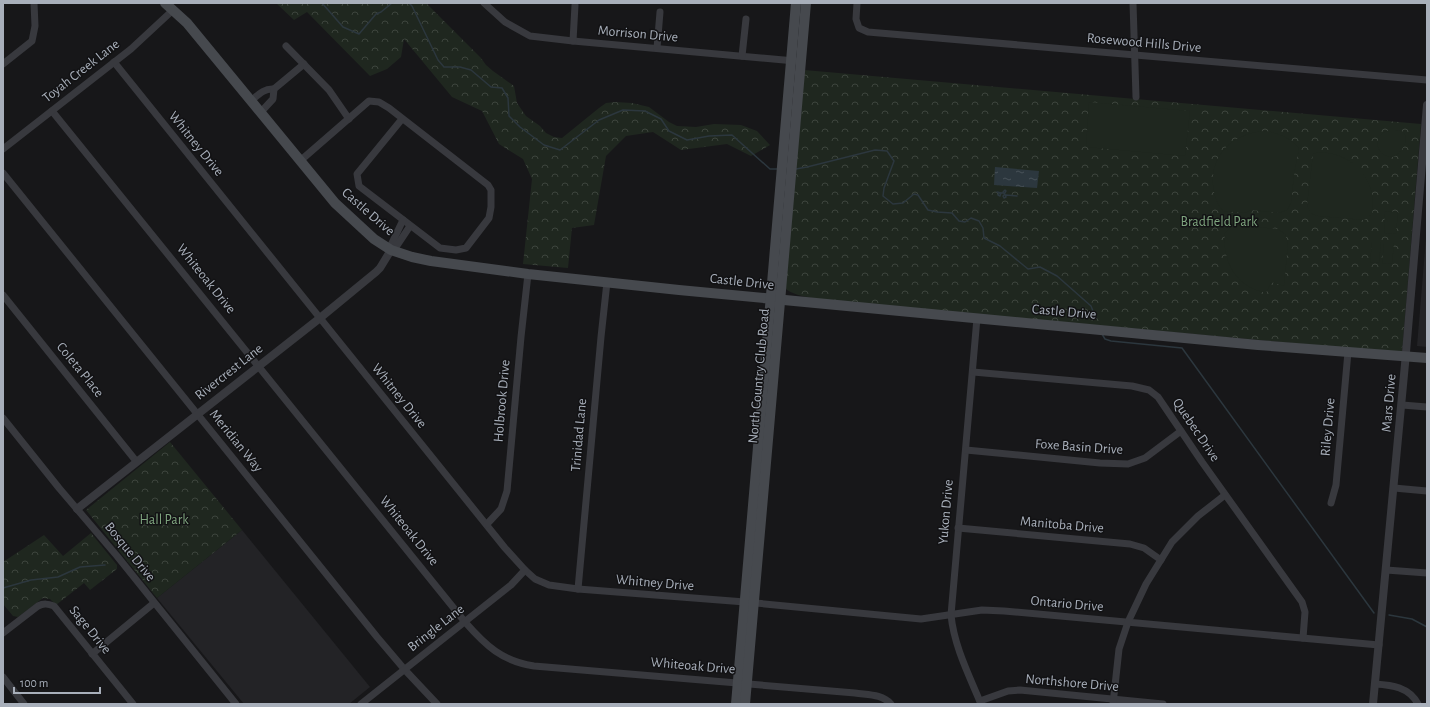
<svg xmlns="http://www.w3.org/2000/svg" width="1430" height="707" viewBox="0 0 1430 707" font-family="'Alegreya Sans',sans-serif">
<style>
.built{fill:#232326}
.forest{fill:url(#forest-crowns)}
.pitch{fill:#1f271f}
.water{fill:url(#water-ripples)}
.lines{fill:none;stroke-linecap:round;stroke-linejoin:round}
.stream{stroke:#2c373e;stroke-width:1.5}
.minor{stroke:#38393e;stroke-width:7}
.tertiary{stroke:#38393e;stroke-width:8}
.secondary{stroke:#46494e;stroke-width:10}
.labels{text-anchor:middle;dominant-baseline:central;stroke-width:3;stroke-linejoin:round;paint-order:stroke}
.street-label{font-size:14px;fill:#a8afba;stroke:#121214}
.park-label{font-size:14px;fill:#7fa57f;stroke:#121214}
</style>
<defs>
<pattern id="forest-crowns" width="20" height="18" patternUnits="userSpaceOnUse"><rect width="20" height="18" fill="#1f271f"/><path d="M2 6a3 3 0 1 1 6 0M12 15a3 3 0 1 1 6 0" fill="none" stroke="#3d443d"/></pattern>
<pattern id="water-ripples" width="26" height="14" patternUnits="userSpaceOnUse"><rect width="26" height="14" fill="#2c373e"/><path d="M2 4q2-2 4 0t4 0M15 11q2-2 4 0t4 0" fill="none" stroke="#485158"/></pattern>
</defs>
<rect width="100%" height="100%" fill="#171719"/>
<g class="built">
<polygon points="1427,226 1427,347 1417,346"/>
<polygon points="242,530 370,687 349,704 244,704 157,598"/>
</g>
<g class="forest">
<polygon points="276,3 426,3 481,58 486,65 493,71 514,86 517,103 526,116 540,126 546,133 554,137 562,138 599,108 606,103 615,102 632,103 649,107 669,122 677,126 696,127 714,124 741,125 757,131 770,145 751,156 727,144 681,150 653,132 626,136 606,156 594,225 572,228 568,268 523,264 532,179 523,159 499,144 482,111 452,97 404,39 401,57 387,69 370,76 307,12 294,20"/>
<path d="M804,70L1421,124L1402,353L853,303C837,301 795,299 785,288Z"/>
<polygon points="170,442 242,530 157,598 86,510"/>
<polygon points="91,533 117,565 117,569 90,590 84,583 56,605 50,599 43,598 18,617 13,616 3,604 3,562 44,535 63,556"/>
</g>
<g class="pitch">
<polygon points="1089,102 1190,111 1185,156 1086,147"/>
<path d="M1390,130C1394,130 1400,130 1403,132C1411,140 1400,154 1393,157C1374,157 1372,134 1390,130Z"/>
<path d="M1265,131C1278,133 1290,137 1299,148L1294,175L1291,203L1287,210L1279,213L1251,210L1245,213L1223,211C1217,204 1214,195 1213,185C1211,153 1234,133 1265,131Z"/>
<path d="M1319,152C1353,153 1378,180 1372,214L1364,220L1318,216C1312,215 1309,211 1307,205L1313,154Z"/>
<polygon points="1385,211 1398,212 1396,234 1384,233"/>
<path d="M1233,225L1278,229L1285,234L1288,243L1284,286L1271,282L1266,293L1263,292C1236,286 1222,261 1225,233Z"/>
<polygon points="1372,242 1381,242 1379,263 1370,262"/>
<polygon points="1384,243 1394,243 1392,264 1382,263"/>
</g>
<polygon class="water" points="995,167 1039,171 1037,188 994,185"/>
<g class="lines">
<g class="stream">
<polyline points="322,3 343,27 359,34 376,14 381,12 392,3"/>
<polyline points="409,3 412,6 438,60 444,67 460,67 471,70 491,87 502,88 508,98 509,116 520,127 544,145 560,150 599,120 623,110 645,111 661,119 669,131 687,140 709,136 732,135 770,169 778,169"/>
<polyline points="796,169 807,167 875,150 887,151 894,161 884,188 883,196 893,204 903,203 914,194 918,195 928,210 937,212 952,213 959,221 965,222 971,218 979,221 983,228 984,238 1000,246 1028,269 1040,267 1057,276 1091,306 1095,316"/>
<polyline points="997,192 1001,193 1000,196 998,195 999,193"/>
<path d="M999,193H1003C1004,193 1004,193 1005,193L1006,191L1005,190L1003,192C1004,194 1006,195 1006,197L1004,198L1003,196L1004,195H1006L1017,196"/>
<polyline points="1102,334 1105,339 1111,341 1182,348 1374,613"/>
<polyline points="3,588 31,580 58,577 80,567 105,565"/>
<polyline points="1389,615 1412,619 1427,627"/>
</g>
<g class="minor">
<polyline points="484,3 505,22 530,36 573,41 795,61"/>
<polyline points="857,3 856,19 859,28 868,32 1427,80"/>
<polyline points="1133,3 1136,97"/>
<polyline points="573,41 575,5"/>
<polyline points="286,46 329,90 349,119"/>
<polyline points="657,48 660,12"/>
<polyline points="742,56 746,19"/>
<polyline points="114,62 505,548 525,570 535,579 549,585 578,589 745,602 921,619 982,610 1004,611 1379,645"/>
<polyline points="3,64 32,41 35,26 34,3"/>
<path d="M251,101C258,95 264,88 274,89"/>
<path d="M52,111L465,622C486,646 502,661 534,666L855,693C868,695 882,694 891,704"/>
<polyline points="260,113 273,99 274,89 304,64"/>
<polyline points="3,149 131,49 173,10"/>
<polyline points="300,161 369,101 379,102 389,108 488,185 491,190 491,207 489,218 466,248 456,250 440,248 359,186 357,174 402,119"/>
<polyline points="3,173 377,637 405,670 437,704"/>
<polyline points="391,250 391,245 403,220"/>
<polyline points="391,250 396,247 410,226"/>
<polyline points="3,295 136,461"/>
<path d="M977,318L951,615C954,646 969,675 981,704"/>
<polyline points="973,372 1132,386 1149,390 1158,397 1202,462 1302,602 1305,612 1303,638"/>
<polyline points="1402,405 1427,407"/>
<polyline points="3,418 59,488 117,556 236,704"/>
<polyline points="966,450 1100,463 1128,464 1145,458 1181,431"/>
<polyline points="1394,488 1427,491"/>
<polyline points="1331,503 1336,485 1348,352"/>
<polyline points="487,524 501,509 507,491 521,337 528,274"/>
<polyline points="958,528 1130,544 1144,548 1161,560"/>
<polyline points="1386,570 1427,573"/>
<polyline points="578,589 601,337 607,282"/>
<path d="M3,633L38,606C44,603 48,604 54,606L133,704"/>
<polyline points="92,654 154,603"/>
<polyline points="3,677 24,704"/>
<path d="M1375,684C1392,685 1409,687 1418,704"/>
<polyline points="980,701 1008,691 1020,690 1163,704"/>
<polyline points="361,704 511,585 525,570"/>
<polyline points="1113,704 1119,649 1128,622 1146,584 1172,542 1198,516 1225,495"/>
</g>
<g class="tertiary">
<polyline points="77,509 320,318 376,272 380,268 391,250"/>
<polyline points="1373,704 1405,364 1427,105"/>
</g>
<g class="secondary">
<polyline points="165,3 187,23 335,203 374,239 391,250 412,257 431,261 528,274 679,290 1258,345 1427,358"/>
<polyline points="736,704 796,3"/>
<polyline points="745,704 806,3"/>
</g>
</g>
<g class="labels">
<g class="street-label">
<text transform="translate(638 34) rotate(5)">Morrison Drive</text>
<text transform="translate(1144 43) rotate(5)">Rosewood Hills Drive</text>
<text transform="translate(81 71) rotate(-38)">Toyah Creek Lane</text>
<text transform="translate(196 144) rotate(51)">Whitney Drive</text>
<text transform="translate(368 212) rotate(41)">Castle Drive</text>
<text transform="translate(206 279) rotate(51)">Whiteoak Drive</text>
<text transform="translate(742 282) rotate(6)">Castle Drive</text>
<text transform="translate(1064 312) rotate(5)">Castle Drive</text>
<text transform="translate(80 370) rotate(51)">Coleta Place</text>
<text transform="translate(229 372) rotate(-38)">Rivercrest Lane</text>
<text transform="translate(759 376) rotate(-85)">North Country Club Road</text>
<text transform="translate(399 396) rotate(51)">Whitney Drive</text>
<text transform="translate(502 401) rotate(-85)">Holbrook Drive</text>
<text transform="translate(1389 403) rotate(-85)">Mars Drive</text>
<text transform="translate(1328 427) rotate(-85)">Riley Drive</text>
<text transform="translate(1196 430) rotate(56)">Quebec Drive</text>
<text transform="translate(579 435) rotate(-85)">Trinidad Lane</text>
<text transform="translate(236 441) rotate(51)">Meridian Way</text>
<text transform="translate(1079 447) rotate(4)">Foxe Basin Drive</text>
<text transform="translate(946 512) rotate(-85)">Yukon Drive</text>
<text transform="translate(1062 525) rotate(5)">Manitoba Drive</text>
<text transform="translate(409 531) rotate(51)">Whiteoak Drive</text>
<text transform="translate(130 552) rotate(51)">Bosque Drive</text>
<text transform="translate(655 583) rotate(5)">Whitney Drive</text>
<text transform="translate(1067 604) rotate(5)">Ontario Drive</text>
<text transform="translate(436 628) rotate(-38)">Bringle Lane</text>
<text transform="translate(90 630) rotate(51)">Sage Drive</text>
<text transform="translate(693 666) rotate(5)">Whiteoak Drive</text>
<text transform="translate(1072 683) rotate(5)">Northshore Drive</text>
</g>
<g class="park-label">
<text x="1219" y="222">Bradfield Park</text>
<text x="164" y="520">Hall Park</text>
</g>
</g>
<rect width="1430" height="707" fill="none" stroke="#a8afba" stroke-width="8"/>
<path d="M14 687v6h86v-6" fill="none" stroke="#a8afba" stroke-width="2"/>
<text x="20" y="687" font-size="12" fill="#a8afba" stroke="#121214" stroke-width="3" paint-order="stroke">100 m</text>
</svg>
